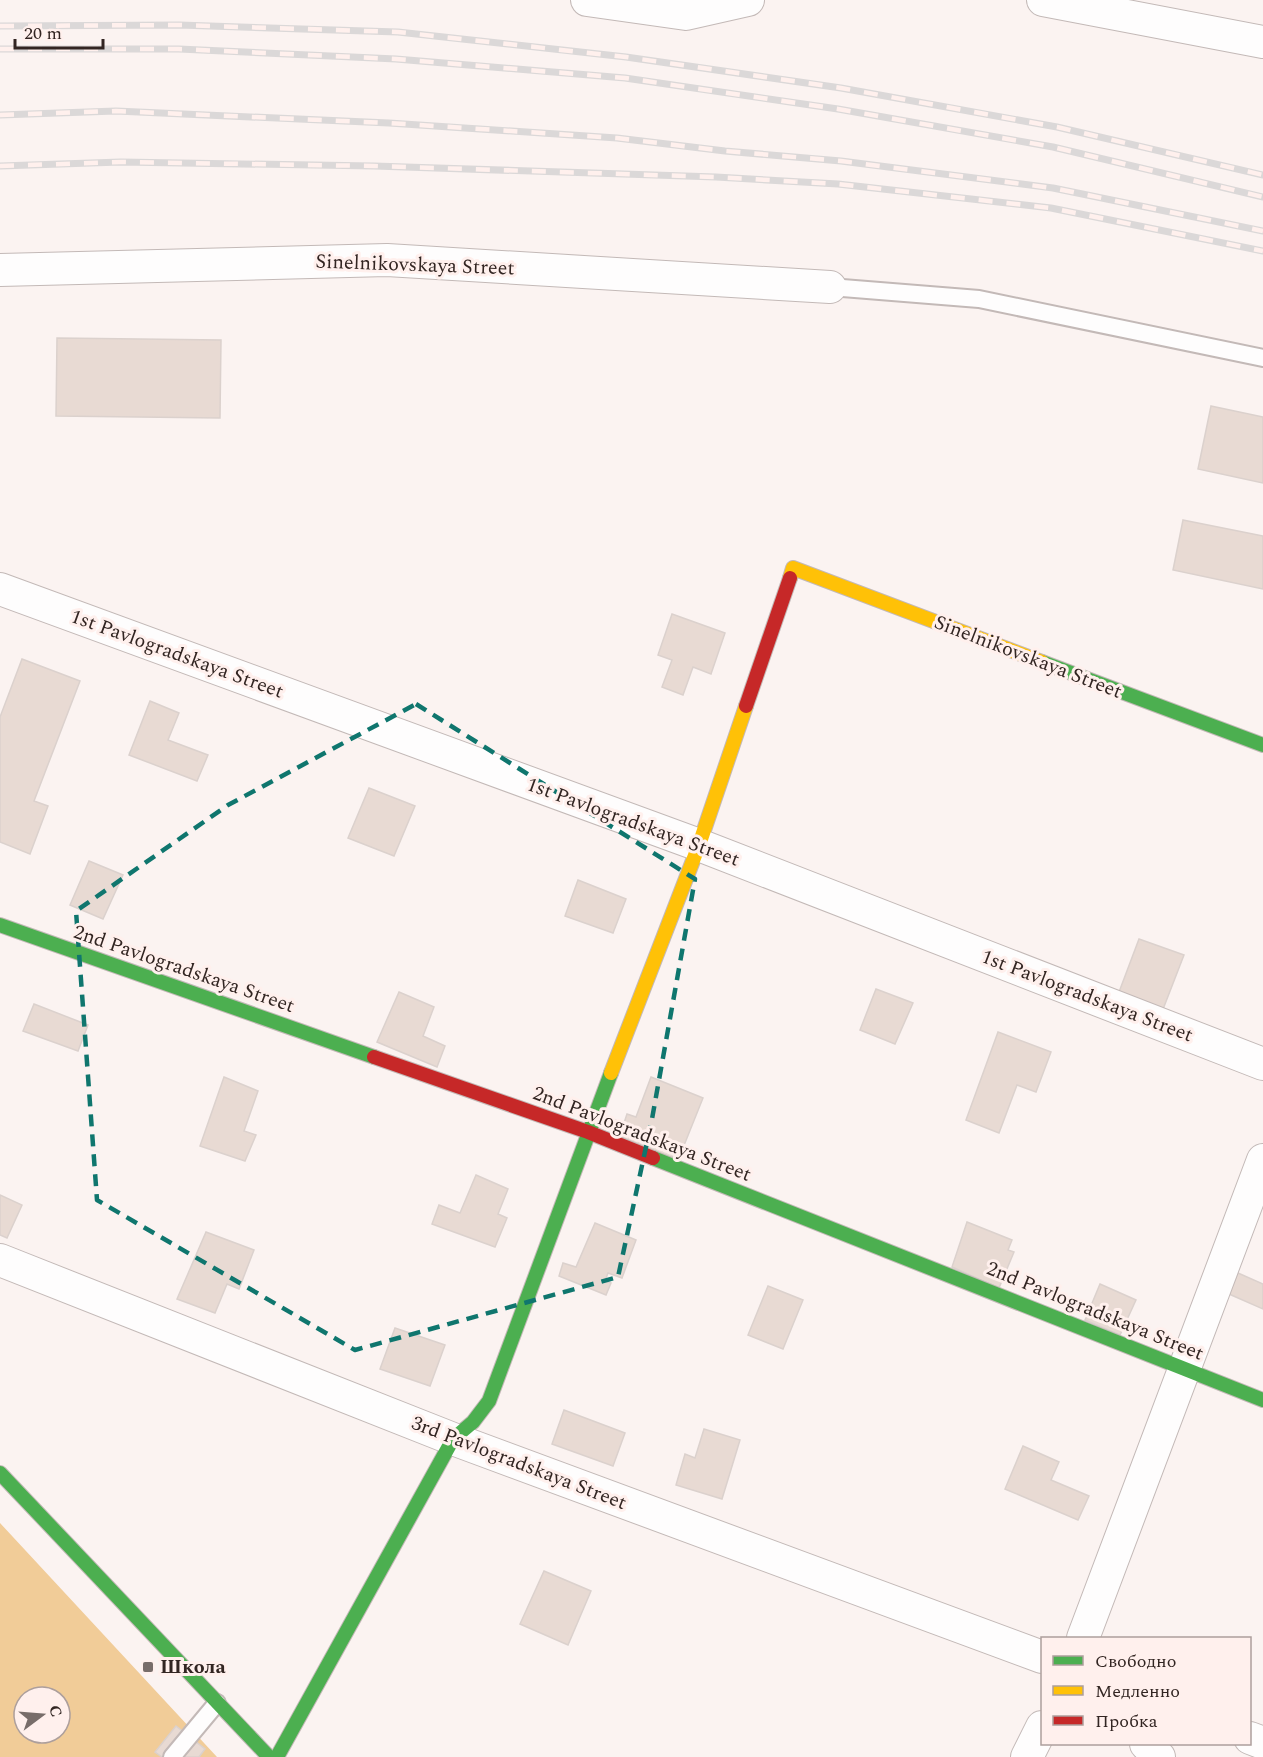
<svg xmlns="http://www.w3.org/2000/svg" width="1263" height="1757" viewBox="0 0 1263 1757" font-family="Spectral,serif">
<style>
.forest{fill:#f1cc98;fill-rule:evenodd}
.building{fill:#e8dad3;stroke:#dbd1cd;stroke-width:1.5}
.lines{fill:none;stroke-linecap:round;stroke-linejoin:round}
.lane-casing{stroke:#c3b9b7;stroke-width:20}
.street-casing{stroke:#c3b9b7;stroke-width:34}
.fast-casing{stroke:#c3b9b7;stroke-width:16}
.slow-casing{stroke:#c3b9b7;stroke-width:16}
.jam-casing{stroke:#c3b9b7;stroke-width:16}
.lane{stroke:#fefdfd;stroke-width:16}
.street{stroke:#fefdfd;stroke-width:32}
.fast{stroke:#4caf50;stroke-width:14}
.slow{stroke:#ffc107;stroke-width:14}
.jam{stroke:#c62828;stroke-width:14}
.rail-casing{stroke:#dbd8d8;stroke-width:7}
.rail{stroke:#fff0ed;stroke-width:4.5;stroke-dasharray:14;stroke-linecap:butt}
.marked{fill:none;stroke:#0f766e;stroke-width:4.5;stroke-dasharray:12 8;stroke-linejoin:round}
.poi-dot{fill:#786d6a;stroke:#fff0ed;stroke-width:2}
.labels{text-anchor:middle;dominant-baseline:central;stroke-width:6;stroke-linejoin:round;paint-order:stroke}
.street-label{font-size:20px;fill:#322522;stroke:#fff0ed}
.poi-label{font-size:20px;font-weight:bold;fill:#322522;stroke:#fff0ed;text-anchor:start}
</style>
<rect width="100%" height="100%" fill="#fbf3f1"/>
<path class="forest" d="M0,1523L217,1757H0ZM24,1697H60V1733H24Z"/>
<g class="building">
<polygon points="57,338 221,340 220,418 56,416"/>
<polygon points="1211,406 1263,417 1263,483 1198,469"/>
<polygon points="1183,520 1263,536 1263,589 1173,570"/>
<polygon points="672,614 725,633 711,674 693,667 683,695 662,687 672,660 658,655"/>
<polygon points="22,659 80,681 34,801 48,806 30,854 0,842 0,717"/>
<polygon points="150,701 179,713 168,740 208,755 197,781 129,755"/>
<polygon points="369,788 415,806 394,856 348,838"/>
<polygon points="89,861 123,875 103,919 70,905"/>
<polygon points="578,880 626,899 613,933 565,916"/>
<polygon points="1139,939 1184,955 1160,1017 1116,1000"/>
<polygon points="876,989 913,1003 895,1044 860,1030"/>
<polygon points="399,992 434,1007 423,1036 445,1046 437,1067 377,1042"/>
<polygon points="34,1004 88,1025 78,1051 23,1031"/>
<polygon points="998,1032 1051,1052 1036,1092 1017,1085 999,1133 966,1120"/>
<polygon points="224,1077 258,1091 244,1131 256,1135 245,1161 200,1146"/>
<polygon points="651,1077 703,1098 683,1148 677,1147 670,1163 608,1138 615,1120 624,1123 627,1114 636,1117"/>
<polygon points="476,1175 508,1189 498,1214 507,1218 495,1247 432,1224 439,1205 460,1213"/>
<polygon points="0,1195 22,1205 7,1238 0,1235"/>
<polygon points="967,1222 1012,1240 1008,1250 1014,1252 999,1288 952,1267"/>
<polygon points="595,1223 636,1240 622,1278 608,1273 605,1281 611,1283 606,1295 559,1276 563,1263 576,1267"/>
<polygon points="206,1232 254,1250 239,1289 227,1284 215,1313 177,1299"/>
<polygon points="1238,1273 1263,1284 1263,1309 1229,1294"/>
<polygon points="1100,1284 1136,1300 1120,1335 1085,1320"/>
<polygon points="768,1286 803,1300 783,1349 748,1335"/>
<polygon points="395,1328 445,1345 430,1386 380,1369"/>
<polygon points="564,1410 625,1433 613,1466 552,1444"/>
<polygon points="704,1429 740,1440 722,1499 676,1485 685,1454 695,1458"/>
<polygon points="1023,1446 1059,1462 1051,1480 1089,1496 1078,1520 1005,1489"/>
<polygon points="544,1571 591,1591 568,1645 520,1624"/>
<polygon points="176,1726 205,1749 199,1757 162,1757 155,1752"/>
</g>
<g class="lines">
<defs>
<g id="lane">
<polyline points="830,287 979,299 1263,358"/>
<polyline points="172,1757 217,1703"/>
</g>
<g id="street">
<polyline points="587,0 686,14 748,0"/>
<polyline points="1043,0 1263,42"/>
<polyline points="0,270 387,260 830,287"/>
<polyline points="0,589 699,845 1263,1064"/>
<polyline points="0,1260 453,1439 1042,1657"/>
<polyline points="1083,1638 1263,1160"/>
<polyline points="1250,1738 1263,1743"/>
<polyline points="1146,1744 1159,1757"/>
<polyline points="1027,1757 1042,1727"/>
</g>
<g id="fast">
<polyline points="1042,662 1263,745"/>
<polyline points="0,925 374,1057"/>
<polyline points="653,1158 1263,1400"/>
<polyline points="0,1473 269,1757"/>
<polyline points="277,1757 453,1439 473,1422 489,1401 611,1073"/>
</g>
<g id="slow">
<polyline points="790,578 793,568 1042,662"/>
<polyline points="611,1073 699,845 746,706"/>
</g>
<g id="jam">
<polyline points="746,706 790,578"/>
<polyline points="374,1057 588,1132 653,1158"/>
</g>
</defs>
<use href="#lane" class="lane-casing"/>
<use href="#street" class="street-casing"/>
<use href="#fast" class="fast-casing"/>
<use href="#slow" class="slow-casing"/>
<use href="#jam" class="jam-casing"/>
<use href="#lane" class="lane"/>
<use href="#street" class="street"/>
<use href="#fast" class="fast"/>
<use href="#slow" class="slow"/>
<use href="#jam" class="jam"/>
<defs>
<g id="rail">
<polyline points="0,26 179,25 398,32 626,57 841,88 1057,127 1263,175"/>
<polyline points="0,49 179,49 396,59 625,78 838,109 1053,147 1263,197"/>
<polyline points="0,115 116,111 389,123 617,138 725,151 841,161 1053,188 1263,231"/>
<polyline points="0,166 121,162 374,166 716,177 838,184 1051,208 1263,251"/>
</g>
</defs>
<use href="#rail" class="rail-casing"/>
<use href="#rail" class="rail"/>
</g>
<path class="marked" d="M416,704L695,879L652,1119L618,1277L355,1350L97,1200L76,911L228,805Z"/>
<rect class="poi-dot" x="142" y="1661" width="12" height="12" rx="3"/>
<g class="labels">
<g class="street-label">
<text transform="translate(415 265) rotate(2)">Sinelnikovskaya Street</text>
<text transform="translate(177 654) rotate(20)">1st Pavlogradskaya Street</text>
<text transform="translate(1028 657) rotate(21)">Sinelnikovskaya Street</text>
<text transform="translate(633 822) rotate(20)">1st Pavlogradskaya Street</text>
<text transform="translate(184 969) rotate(19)">2nd Pavlogradskaya Street</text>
<text transform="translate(1087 996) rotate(21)">1st Pavlogradskaya Street</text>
<text transform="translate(642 1134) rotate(21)">2nd Pavlogradskaya Street</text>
<text transform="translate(1095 1311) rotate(22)">2nd Pavlogradskaya Street</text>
<text transform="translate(519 1463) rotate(21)">3rd Pavlogradskaya Street</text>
</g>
<g class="poi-label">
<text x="160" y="1667">Школа</text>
</g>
</g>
<rect x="1041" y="1637" width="210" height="108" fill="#fff0ed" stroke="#ad9f9c" stroke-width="1.5"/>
<rect x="1053" y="1656" width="30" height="9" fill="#4caf50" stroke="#ad9f9c" stroke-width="1.5"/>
<text x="1095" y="1667" font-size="18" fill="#322522">Свободно</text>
<rect x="1053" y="1686" width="30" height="9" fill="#ffc107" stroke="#ad9f9c" stroke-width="1.5"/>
<text x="1095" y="1697" font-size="18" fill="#322522">Медленно</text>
<rect x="1053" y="1716" width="30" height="9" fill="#c62828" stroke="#ad9f9c" stroke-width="1.5"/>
<text x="1095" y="1727" font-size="18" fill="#322522">Пробка</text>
<g transform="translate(42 1715) rotate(74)"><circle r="28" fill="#fff0ed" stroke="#ad9f9c" stroke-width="1.5"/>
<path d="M0-4.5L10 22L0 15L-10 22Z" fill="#786d6a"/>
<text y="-9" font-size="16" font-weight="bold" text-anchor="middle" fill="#322522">С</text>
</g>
<path d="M15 39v9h88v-9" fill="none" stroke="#322522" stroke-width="3"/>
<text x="24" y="39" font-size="18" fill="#322522" stroke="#fff0ed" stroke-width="4.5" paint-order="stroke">20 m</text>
</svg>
